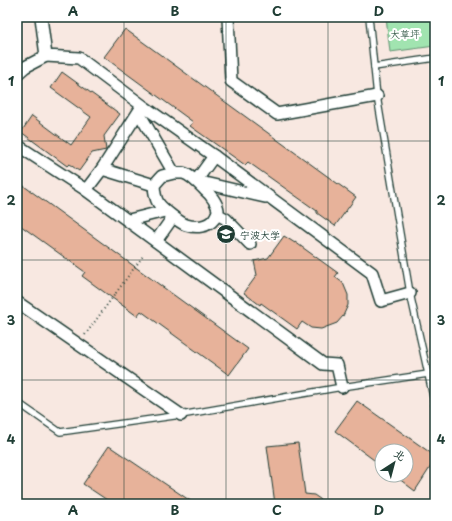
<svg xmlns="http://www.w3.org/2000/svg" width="452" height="521" viewBox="0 0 452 521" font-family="'Playpen Sans','LXGW WenKai TC',sans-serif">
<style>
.built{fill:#f8e8e1;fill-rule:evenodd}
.green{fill:#a1e4b0;stroke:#609072}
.building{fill:#e7b29a;stroke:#1f3d34}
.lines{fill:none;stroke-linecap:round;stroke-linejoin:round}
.lane-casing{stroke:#1f3d34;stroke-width:8}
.street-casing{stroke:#1f3d34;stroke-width:14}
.path{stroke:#1f3d34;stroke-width:2;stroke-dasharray:1 3;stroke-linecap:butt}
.lane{stroke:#fff;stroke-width:5.5}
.street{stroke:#fff;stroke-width:11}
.grid{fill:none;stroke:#1f3d34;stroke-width:1;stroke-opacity:0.55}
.labels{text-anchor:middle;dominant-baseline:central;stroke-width:4;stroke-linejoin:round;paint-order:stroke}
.park-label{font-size:10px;fill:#395e4d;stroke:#fff}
.poi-label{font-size:10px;fill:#1f3d34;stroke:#fff;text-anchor:start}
.neatline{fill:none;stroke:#1f3d34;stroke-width:1.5}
.grid-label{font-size:13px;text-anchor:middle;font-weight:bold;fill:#1f3d34}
</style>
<rect width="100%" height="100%" fill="#fff"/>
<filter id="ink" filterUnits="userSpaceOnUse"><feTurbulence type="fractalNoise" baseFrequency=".025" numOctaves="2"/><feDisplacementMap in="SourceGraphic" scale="8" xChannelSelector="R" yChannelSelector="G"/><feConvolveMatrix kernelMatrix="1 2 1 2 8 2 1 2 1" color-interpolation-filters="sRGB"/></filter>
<g filter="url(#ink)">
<path class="built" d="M17,17H435V504H17ZM382,451H406V475H382Z"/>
<polygon class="green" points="386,17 435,17 435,46 390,52"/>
<g class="building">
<polygon points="125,29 356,197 335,226 317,213 317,211 248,162 245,165 190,126 193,122 104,57"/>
<polygon points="62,72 120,114 104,136 106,150 92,153 79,171 69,164 67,166 21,132 32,116 71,145 91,117 51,88"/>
<polygon points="17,181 248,349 229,375 141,311 137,316 82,276 85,272 17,223"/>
<polygon points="284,236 295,243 295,242 338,273 335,277 343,283 348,295 348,305 343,316 337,323 321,329 311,328 302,322 297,329 261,303 260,305 244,293 257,275 254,261 268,258"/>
<polygon points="357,401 435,456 435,460 415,491 394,475 406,475 406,451 382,451 382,466 335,431"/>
<polygon points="298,443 305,494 314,495 327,504 275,504 267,446"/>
<polygon points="109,446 195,504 113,504 83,484"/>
</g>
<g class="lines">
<defs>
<g id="lane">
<polyline points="369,17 374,67 435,58"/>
<polyline points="435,372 428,374 435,407"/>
<polyline points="17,402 60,432 181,415 342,387 428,374 410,293 377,96 374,67"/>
</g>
<g id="street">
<polyline points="41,17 46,56 79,58 143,106 214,156 372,273 381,301 410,293"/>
<polyline points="228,17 231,81 277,114 377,96"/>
<polyline points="17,74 25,67 46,56"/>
<polyline points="141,108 102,169 154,185"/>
<path d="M139,113L174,173C177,173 180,173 183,173C191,175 199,184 205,190C210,194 217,203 218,210C218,213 216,216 214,219C208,227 196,228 186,225C181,223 176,219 171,215C158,205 155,202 154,185L162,176L174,173"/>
<polyline points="17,145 86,190 323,364 337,365 342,387"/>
<polyline points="214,156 196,181 265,197"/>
<polyline points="86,190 102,169"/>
<polyline points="217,214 226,219 250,244"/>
<polyline points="129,220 165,211"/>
<polyline points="156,241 173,217"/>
<polyline points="17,302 181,415"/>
</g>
</defs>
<use href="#lane" class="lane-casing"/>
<use href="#street" class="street-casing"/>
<polyline class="path" points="85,335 143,256"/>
<use href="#lane" class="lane"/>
<use href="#street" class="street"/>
</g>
</g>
<path class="grid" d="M124,17V504M226,17V504M328,17V504M17,141H435M17,260H435M17,380H435"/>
<defs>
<symbol id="university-disc" viewBox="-11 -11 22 22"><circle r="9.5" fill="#1f3d34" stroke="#fff"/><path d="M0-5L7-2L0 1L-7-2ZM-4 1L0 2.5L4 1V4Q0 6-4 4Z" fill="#fff"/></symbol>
</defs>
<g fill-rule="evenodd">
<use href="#university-disc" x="215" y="223" width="22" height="22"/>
</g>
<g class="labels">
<g class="park-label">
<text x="405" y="33">大草坪</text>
</g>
<g class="poi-label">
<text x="240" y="234">宁波大学</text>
</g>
</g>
<rect width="452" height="521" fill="none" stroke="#fff" stroke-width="44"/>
<g transform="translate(394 463) rotate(36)"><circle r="19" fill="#ffffff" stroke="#a5b1ae"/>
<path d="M0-3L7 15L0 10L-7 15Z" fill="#1f3d34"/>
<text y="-6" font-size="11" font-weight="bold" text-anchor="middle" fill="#1f3d34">北</text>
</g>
<rect x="22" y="22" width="408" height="477" class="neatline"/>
<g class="grid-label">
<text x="73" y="16">A</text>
<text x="175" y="16">B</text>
<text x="277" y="16">C</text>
<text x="379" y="16">D</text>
<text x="11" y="86">1</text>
<text x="441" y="86">1</text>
<text x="11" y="205">2</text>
<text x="441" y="205">2</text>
<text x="11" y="325">3</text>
<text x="441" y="325">3</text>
<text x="11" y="444">4</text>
<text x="441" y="444">4</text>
<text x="73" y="515">A</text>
<text x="175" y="515">B</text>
<text x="277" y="515">C</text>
<text x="379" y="515">D</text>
</g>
</svg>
